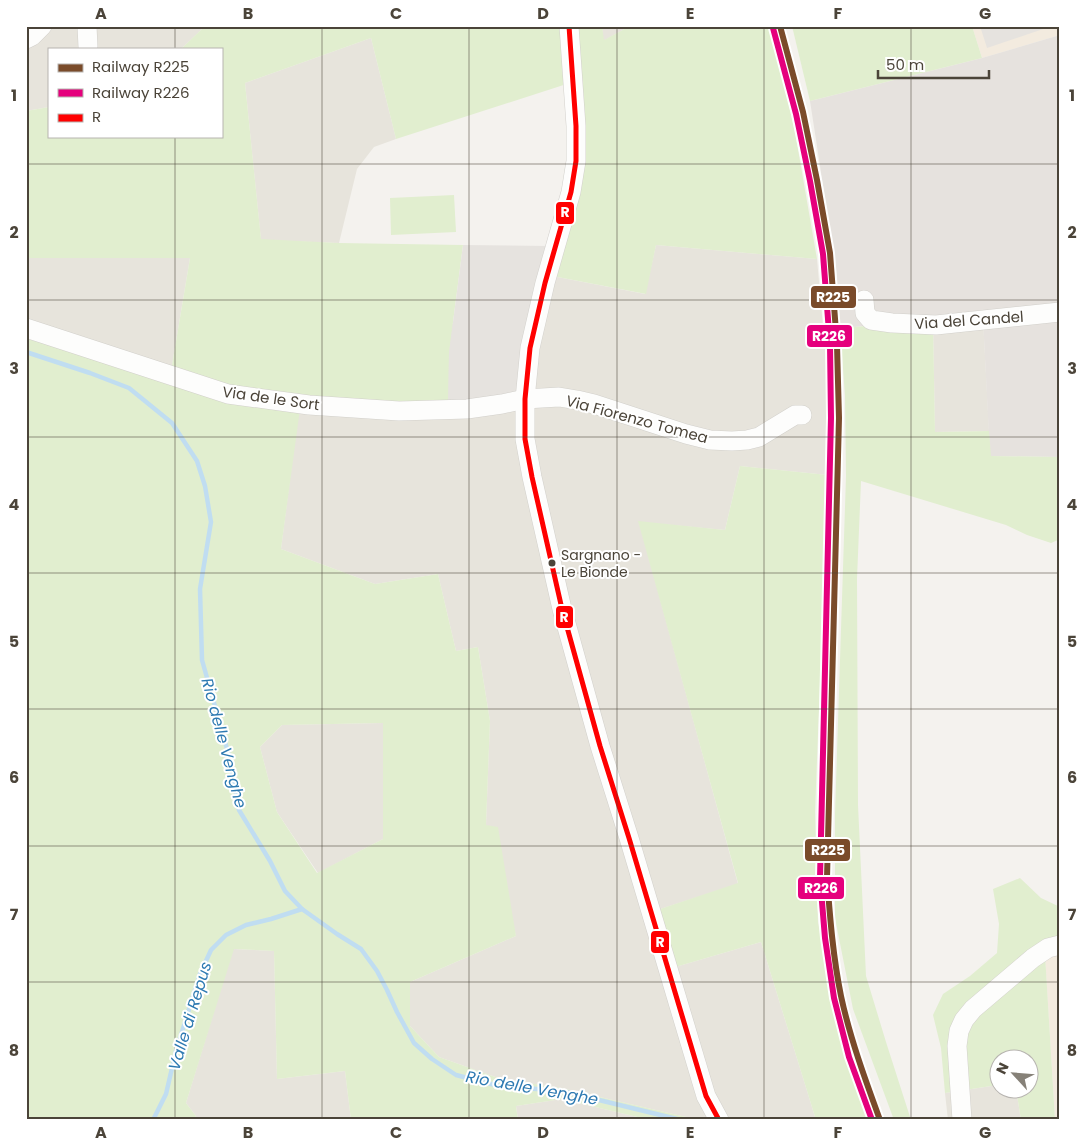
<svg xmlns="http://www.w3.org/2000/svg" width="1086" height="1146" viewBox="0 0 1086 1146" font-family="Poppins,sans-serif">
<style>
.residential{fill:#e7e4dc}
.commercial{fill:#f3ebdf}
.industrial{fill:#e6e2de}
.green{fill:#e1eecf;fill-rule:evenodd}
.parking{fill:#e6e3df}
.lines{fill:none;stroke-linecap:round;stroke-linejoin:round}
.stream{stroke:#c0ddf1;stroke-width:4.5}
.minor-casing{stroke:#d2d0cb;stroke-width:20}
.minor{stroke:#fdfdfc;stroke-width:19}
.bus-1-casing{stroke:#fff;stroke-width:9}
.bus-1{stroke:#f00;stroke-width:5}
.rail-1-casing{stroke:#fff;stroke-width:10}
.rail-2-casing{stroke:#fff;stroke-width:10}
.rail-1{stroke:#7a4b2a;stroke-width:6}
.rail-2{stroke:#e5007d;stroke-width:6}
.grid{fill:none;stroke:#4b4439;stroke-width:1;stroke-opacity:0.55}
.bus-dot{fill:#4b4439;stroke:#fff;stroke-width:2}
.labels{text-anchor:middle;dominant-baseline:central;stroke-width:4;stroke-linejoin:round;paint-order:stroke}
.bus-label{font-size:14px;fill:#4b4439;stroke:#fff;text-anchor:start}
.street-label{font-size:15px;fill:#4b4439;stroke:#fff}
.water-label{font-size:16px;font-style:italic;fill:#2e7ab2;stroke:#fff}
.line-badge{stroke:#fff;stroke-width:2}
.badge-label{font-size:14px;text-anchor:middle;font-weight:bold;fill:#fff}
.neatline{fill:none;stroke:#4b4439;stroke-width:2}
.grid-label{font-size:16px;text-anchor:middle;font-weight:bold;fill:#4b4439}
</style>
<rect width="100%" height="100%" fill="#f4f2ee"/>
<g class="residential">
<polygon points="26,26 205,26 181,49 49,49 49,107 26,111"/>
<polygon points="602,26 630,26 603,41"/>
<polygon points="371,38 396,139 374,147 357,169 339,243 261,240 245,83"/>
<polygon points="656,245 817,259 829,395 828,475 740,466 725,530 639,522 738,884 654,911 672,968 761,942 816,1120 699,1120 561,1088 501,1079 439,1057 410,1026 410,982 516,936 486,825 490,721 478,647 456,651 438,574 375,584 281,549 299,409 542,274 645,294"/>
<polygon points="26,258 190,258 169,383 26,334"/>
<polygon points="983,318 989,431 935,432 933,321"/>
<polygon points="383,723 383,839 318,873 277,812 260,747 282,725"/>
<polygon points="233,949 274,951 277,1079 345,1071 351,1120 194,1120 196,1116 186,1103"/>
<polygon points="998,1085 998,1088 1016,1089 1021,1120 948,1120 945,1093"/>
<polygon points="562,1099 650,1120 518,1120 516,1106"/>
</g>
<g class="commercial">
<polygon points="972,26 1060,26 1060,35 982,58"/>
<polygon points="1045,954 1060,954 1060,1120 1055,1120"/>
</g>
<polygon class="industrial" points="1060,35 1060,457 990,456 983,319 933,321 840,328 837,276 810,101 982,58"/>
<g class="green">
<path d="M205,26H602L604,40L630,26H771L795,132L817,259L656,245L646,294L542,274L562,194L579,80L396,139L371,38L245,83L261,239L339,243L463,245L449,353L448,414L300,409L281,549L375,584L438,574L456,651L478,647L490,721L486,825L498,827L516,936L410,982V1026L439,1057L501,1079L561,1088L699,1120H650L562,1099L516,1106L518,1120H351L345,1071L277,1079L274,951L234,949L186,1103L196,1116L194,1120H26V334L169,383L190,258H26V111L49,107V136H221V49H181ZM383,723V839L317,873L277,812L260,747L282,725Z"/>
<polygon points="792,26 972,26 982,58 810,101"/>
<polygon points="454,195 456,232 391,235 390,198"/>
<polygon points="933,321 935,432 989,431 991,456 1060,457 1060,539 1051,543 1027,535 1006,525 861,481 857,579 858,805 866,976 886,1042 911,1120 894,1120 853,1009 835,918 835,814 846,476 845,396 840,328"/>
<polygon points="740,466 828,475 815,812 818,922 835,1021 872,1120 816,1120 761,942 672,968 654,911 738,883 638,521 725,530"/>
<polygon points="1020,878 1041,898 1060,907 1060,954 1045,954 1055,1120 1021,1120 1016,1089 1028,1088 1028,1058 998,1058 998,1085 945,1093 941,1048 933,1015 943,994 970,976 997,953 999,924 993,889"/>
</g>
<g class="parking">
<polygon points="980,26 1052,26 987,48"/>
<polygon points="463,245 549,246 520,405 448,414 449,353"/>
</g>
<g class="lines">
<g class="stream">
<polyline points="26,352 90,373 129,388 172,423 197,461 205,486 211,522 200,589 202,660 229,756 239,810 270,861 285,891 302,909 337,934 361,949 377,971 387,990 397,1012 414,1043 432,1059 456,1075 499,1086 562,1091 681,1120"/>
<polyline points="153,1120 166,1094 176,1051 200,974 211,950 226,935 246,925 271,919 302,909"/>
</g>
<defs>
<g id="minor">
<polyline points="87,26 88,47"/>
<polyline points="569,26 576,126 576,161 571,192 545,283 530,348 525,399 525,439 532,477 562,609 600,746 629,838 706,1096 719,1120"/>
<polyline points="26,39 32,36 42,26"/>
<polyline points="864,300 865,313 871,320 892,323 936,325 1060,312"/>
<polyline points="26,328 228,394 309,405 399,411 467,409 502,404 525,399 559,397 577,400 594,404 686,434 710,440 732,441 747,440 759,437 795,415 802,415"/>
<polyline points="962,1120 957,1046 959,1031 964,1020 973,1009 1033,958 1048,948 1060,945"/>
</g>
</defs>
<use href="#minor" class="minor-casing"/>
<use href="#minor" class="minor"/>
<defs>
<polyline id="bus-1" points="569,26 576,126 576,161 571,192 545,283 530,348 525,399 525,439 532,477 562,609 600,746 629,838 706,1096 719,1120"/>
</defs>
<use href="#bus-1" class="bus-1-casing"/>
<use href="#bus-1" class="bus-1"/>
<defs>
<path id="rail-1" d="M780,26L803,112L817,180L830,253L837,345L839,418L827,878C830,917 833,957 841,996C850,1038 865,1079 880,1120"/>
<polyline id="rail-2" points="773,28 796,114 810,181 823,254 830,345 831,418 820,878 825,938 834,998 849,1057 872,1120"/>
</defs>
<use href="#rail-1" class="rail-1-casing"/>
<use href="#rail-2" class="rail-2-casing"/>
<use href="#rail-1" class="rail-1"/>
<use href="#rail-2" class="rail-2"/>
</g>
<path class="grid" d="M175,26V49M322,26V1120M469,26V1120M617,26V1120M764,26V1120M911,26V1120M175,136V1120M26,164H1060M26,300H1060M26,437H1060M26,573H1060M26,709H1060M26,846H1060M26,982H1060"/>
<circle class="bus-dot" cx="552" cy="563" r="4.5"/>
<g class="labels">
<g class="bus-label">
<text x="561" y="555">Sargnano -<tspan x="561" dy="17">Le Bionde</tspan></text>
</g>
<g class="street-label">
<text transform="translate(969 320) rotate(-4)">Via del Candel</text>
<text transform="translate(271 398) rotate(8)">Via de le Sort</text>
<text transform="translate(637 419) rotate(15)">Via Fiorenzo Tomea</text>
</g>
<g class="water-label">
<text transform="translate(224 743) rotate(75)">Rio delle Venghe</text>
<text transform="translate(190 1016) rotate(-73)">Valle di Repus</text>
<text transform="translate(532 1088) rotate(10)">Rio delle Venghe</text>
</g>
</g>
<g class="line-badge">
<rect x="555" y="201" width="20" height="24" rx="5" fill="#f00"/>
<rect x="810" y="285" width="47" height="24" rx="5" fill="#7a4b2a"/>
<rect x="806" y="324" width="47" height="24" rx="5" fill="#e5007d"/>
<rect x="555" y="605" width="19" height="24" rx="5" fill="#f00"/>
<rect x="804" y="838" width="47" height="24" rx="5" fill="#7a4b2a"/>
<rect x="797" y="876" width="48" height="24" rx="5" fill="#e5007d"/>
<rect x="650" y="930" width="20" height="24" rx="5" fill="#f00"/>
</g>
<g class="badge-label">
<text x="565" y="217">R</text>
<text x="833" y="302">R225</text>
<text x="829" y="341">R226</text>
<text x="564" y="622">R</text>
<text x="828" y="855">R225</text>
<text x="821" y="893">R226</text>
<text x="660" y="947">R</text>
</g>
<rect width="1086" height="1146" fill="none" stroke="#ffffff" stroke-width="55"/>
<rect x="48" y="48" width="175" height="90" fill="#ffffff" stroke="#b7b4b0"/>
<rect x="58" y="64" width="25" height="8" fill="#7a4b2a" stroke="#b7b4b0"/>
<text x="92" y="72" font-size="15" fill="#4b4439">Railway R225</text>
<rect x="58" y="89" width="25" height="8" fill="#e5007d" stroke="#b7b4b0"/>
<text x="92" y="98" font-size="15" fill="#4b4439">Railway R226</text>
<rect x="58" y="114" width="25" height="8" fill="#ff0000" stroke="#b7b4b0"/>
<text x="92" y="122" font-size="15" fill="#4b4439">R</text>
<g transform="translate(1014 1074) rotate(296)"><circle r="24" fill="#ffffff" stroke="#b7b4b0"/>
<path d="M0-4L9 19L0 12L-9 19Z" fill="#868178"/>
<text y="-8" font-size="14" font-weight="bold" text-anchor="middle" fill="#4b4439">N</text>
</g>
<path d="M878 70v8h111v-8" fill="none" stroke="#4b4439" stroke-width="2.5"/>
<text x="886" y="70" font-size="15" fill="#4b4439" stroke="#ffffff" stroke-width="4" paint-order="stroke">50 m</text>
<rect x="28" y="28" width="1030" height="1090" class="neatline"/>
<g class="grid-label">
<text x="101" y="19">A</text>
<text x="248" y="19">B</text>
<text x="396" y="19">C</text>
<text x="543" y="19">D</text>
<text x="690" y="19">E</text>
<text x="838" y="19">F</text>
<text x="985" y="19">G</text>
<text x="14" y="101">1</text>
<text x="1072" y="101">1</text>
<text x="14" y="238">2</text>
<text x="1072" y="238">2</text>
<text x="14" y="374">3</text>
<text x="1072" y="374">3</text>
<text x="14" y="510">4</text>
<text x="1072" y="510">4</text>
<text x="14" y="647">5</text>
<text x="1072" y="647">5</text>
<text x="14" y="783">6</text>
<text x="1072" y="783">6</text>
<text x="14" y="920">7</text>
<text x="1072" y="920">7</text>
<text x="14" y="1056">8</text>
<text x="1072" y="1056">8</text>
<text x="101" y="1138">A</text>
<text x="248" y="1138">B</text>
<text x="396" y="1138">C</text>
<text x="543" y="1138">D</text>
<text x="690" y="1138">E</text>
<text x="838" y="1138">F</text>
<text x="985" y="1138">G</text>
</g>
</svg>
